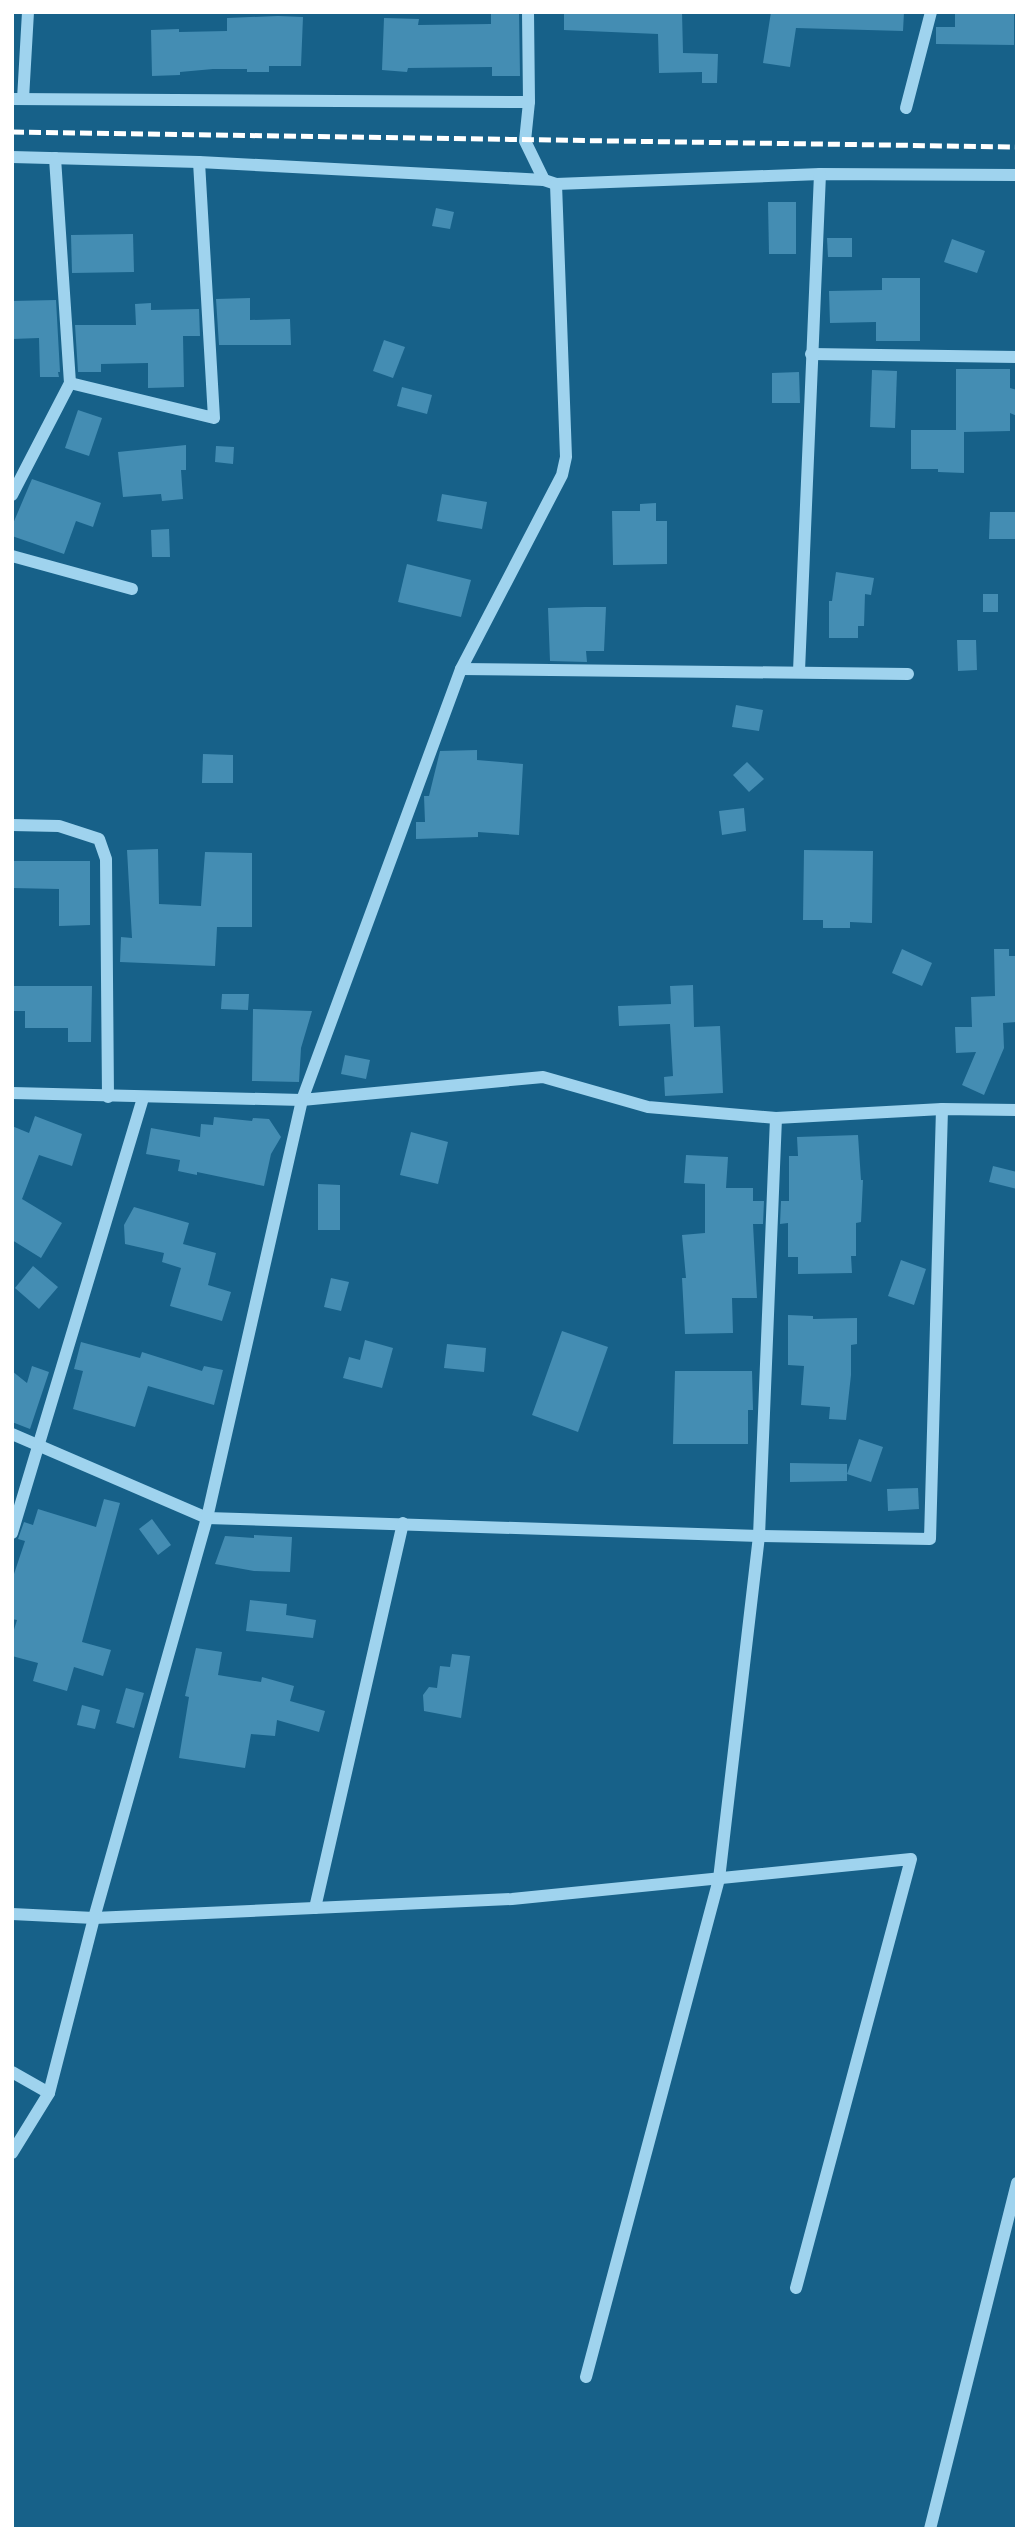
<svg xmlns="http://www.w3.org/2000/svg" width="1029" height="2541" viewBox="0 0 1029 2541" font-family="Mulish,sans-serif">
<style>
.building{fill:#448db3}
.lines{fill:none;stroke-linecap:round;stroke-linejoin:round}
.minor{stroke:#9fd3ee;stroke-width:12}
.rail{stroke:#fff;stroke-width:5;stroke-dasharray:12 5;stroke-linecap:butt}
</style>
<rect width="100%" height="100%" fill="#176189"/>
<g class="building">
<polygon points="491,12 519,12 520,76 492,76 492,67 408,68 407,72 382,70 384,18 419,19 418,25 491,24"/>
<polygon points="564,12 682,12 683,53 718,54 717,83 702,83 702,72 659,73 658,34 564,30"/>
<polygon points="771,12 904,12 903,31 796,28 790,67 763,63"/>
<polygon points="955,12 1014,12 1014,45 936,44 936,27 955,27"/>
<polygon points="278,16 303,17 301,66 269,66 269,72 247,72 247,69 213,69 180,72 180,75 152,76 151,30 179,29 179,32 227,31 227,18"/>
<polygon points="768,202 796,202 796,254 769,254"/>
<polygon points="436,208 454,212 450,229 432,226"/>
<polygon points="133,234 134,272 72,273 71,235"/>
<polygon points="827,238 852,238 852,257 828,257"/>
<polygon points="952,239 985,251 977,273 944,262"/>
<polygon points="882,278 920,278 920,341 876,341 876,322 830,323 829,291 882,290"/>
<polygon points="250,298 250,320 290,319 291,345 219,345 216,299"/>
<polygon points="56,300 60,372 58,372 59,377 40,377 39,338 12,339 12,301"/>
<polygon points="151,303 151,310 199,309 200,336 183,336 184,387 148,388 148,363 101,364 101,372 78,372 75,325 136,325 135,304"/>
<polygon points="384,340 405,347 393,378 373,371"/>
<polygon points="956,369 1010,369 1010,388 1017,390 1017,416 1010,413 1010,431 964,432 964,473 938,472 938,469 911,469 911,430 956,430"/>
<polygon points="872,370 897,371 895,428 870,427"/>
<polygon points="799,372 800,403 772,403 772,373"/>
<polygon points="402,387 432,395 427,414 397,406"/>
<polygon points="78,410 102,418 89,456 65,448"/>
<polygon points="186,445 186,470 181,470 183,499 162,501 161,494 123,497 118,452"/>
<polygon points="216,446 234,447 233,464 215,462"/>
<polygon points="32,479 101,503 93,527 76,521 64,554 12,536 12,526"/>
<polygon points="442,494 487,502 482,529 437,521"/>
<polygon points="656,503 656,521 667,521 667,564 613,565 612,511 640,511 640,504"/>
<polygon points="990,512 1017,512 1017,539 989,539"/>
<polygon points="169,529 170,557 152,557 151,530"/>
<polygon points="407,564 471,580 461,617 398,602"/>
<polygon points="836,572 874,578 871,595 865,594 864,626 858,626 858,638 829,638 829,601 832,601"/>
<rect x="983" y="594" width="15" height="18"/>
<polygon points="585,607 606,607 604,651 586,651 587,662 550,661 548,608"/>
<polygon points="957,640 976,640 977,670 958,671"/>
<polygon points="736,705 763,710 759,731 732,727"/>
<polygon points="477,750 477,760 523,764 519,835 478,832 478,837 416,839 416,822 425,822 424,796 429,796 440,751"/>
<polygon points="203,754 233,755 233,783 202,783"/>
<polygon points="747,762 764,779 749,792 733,775"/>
<polygon points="744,808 746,831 722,835 719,811"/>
<polygon points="158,849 159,904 201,906 205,852 252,853 252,927 217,927 215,966 120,962 121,937 132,938 127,850"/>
<polygon points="804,850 873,851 872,923 850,922 850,928 823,928 823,920 803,920"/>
<polygon points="12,861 90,861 90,925 59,926 59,889 12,888"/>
<polygon points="902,949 932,963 922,986 892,973"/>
<polygon points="994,949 1009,949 1009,956 1017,956 1017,1022 1003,1023 1004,1048 984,1095 962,1085 976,1052 956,1053 955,1027 972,1027 971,997 995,996"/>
<polygon points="693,985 694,1027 720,1026 723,1093 665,1096 664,1077 673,1076 670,1024 619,1026 618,1006 671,1004 670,986"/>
<polygon points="12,986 92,986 91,1042 68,1042 68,1028 25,1028 25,1011 12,1011"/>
<polygon points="222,994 249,994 248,1010 221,1009"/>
<polygon points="253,1009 312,1011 301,1048 299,1082 252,1081"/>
<polygon points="345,1055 370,1060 366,1079 341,1074"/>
<polygon points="35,1116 82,1134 72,1166 39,1155 22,1199 62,1223 41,1258 12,1240 12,1126 29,1133"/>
<polygon points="214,1117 252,1121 253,1118 269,1119 281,1137 271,1154 264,1186 197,1172 197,1175 178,1171 180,1160 146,1154 151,1128 200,1137 201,1124 213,1125"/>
<polygon points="411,1132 448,1142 438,1184 400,1175"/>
<polygon points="858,1135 861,1180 863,1180 861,1222 856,1223 856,1256 851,1256 852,1273 798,1274 798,1257 788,1257 788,1223 780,1224 781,1201 789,1201 789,1156 798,1156 797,1137"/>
<polygon points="686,1155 728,1157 726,1188 753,1188 753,1201 764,1201 763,1224 753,1224 757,1298 732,1298 733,1333 685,1334 682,1278 686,1278 682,1235 705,1233 705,1184 684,1183"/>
<polygon points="993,1166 1017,1172 1017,1189 989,1182"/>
<polygon points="318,1184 340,1185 340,1230 318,1230"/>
<polygon points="134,1207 189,1223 183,1244 216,1253 208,1285 231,1292 222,1321 170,1306 181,1268 162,1262 164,1253 125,1244 124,1225"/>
<polygon points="901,1260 926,1269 914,1305 888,1296"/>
<polygon points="33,1266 58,1287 39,1309 15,1288"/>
<polygon points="331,1278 349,1282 341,1311 324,1307"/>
<polygon points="788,1315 813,1316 813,1319 857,1318 857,1344 851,1345 851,1375 846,1420 829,1419 830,1407 801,1405 804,1366 788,1365"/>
<polygon points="562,1331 608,1347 578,1432 532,1415"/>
<polygon points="365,1340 393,1348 382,1388 343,1378 349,1357 360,1360"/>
<polygon points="81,1342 140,1358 142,1352 202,1371 204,1366 223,1370 214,1405 148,1386 135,1427 73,1409 83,1371 74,1369"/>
<polygon points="447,1344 486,1348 484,1372 444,1368"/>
<polygon points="32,1366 49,1372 30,1429 12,1422 12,1371 27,1383"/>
<polygon points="675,1371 752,1371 753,1410 748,1410 748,1444 673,1444"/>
<polygon points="859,1439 883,1447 871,1482 847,1474"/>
<polygon points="790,1463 847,1464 847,1481 790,1482"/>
<polygon points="918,1488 919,1509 888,1511 887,1489"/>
<polygon points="104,1499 120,1503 82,1642 111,1650 103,1676 74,1667 67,1691 33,1681 38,1663 12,1656 12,1636 17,1620 12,1619 12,1580 25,1541 18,1539 24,1522 33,1525 38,1509 96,1527"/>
<polygon points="152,1519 171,1545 158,1555 139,1529"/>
<polygon points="254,1535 292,1537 290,1572 254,1571 215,1564 225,1536 254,1538"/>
<polygon points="250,1600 287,1604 286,1615 316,1620 313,1638 246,1631"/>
<polygon points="196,1648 222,1652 218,1675 261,1682 262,1677 294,1686 290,1701 325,1711 319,1732 277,1720 275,1736 251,1734 245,1768 179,1758 189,1697 185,1696"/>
<polygon points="452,1654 470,1656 461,1718 424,1711 423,1695 429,1687 437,1688 440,1666 450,1667"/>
<polygon points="126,1688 144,1693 134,1728 116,1723"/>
<polygon points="82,1705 100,1710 95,1729 77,1725"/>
</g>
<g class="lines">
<g class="minor">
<polyline points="528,12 529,102 525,141 544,180"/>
<polyline points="12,99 529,102"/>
<polyline points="23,99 28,12"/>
<polyline points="906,108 931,12"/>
<polyline points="12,157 199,162 544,180 556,184 820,174 1017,175"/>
<polyline points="811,354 1017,357"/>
<polyline points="70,383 214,418 199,162"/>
<polyline points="12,495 70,383 55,158"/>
<polyline points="12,556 132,589"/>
<polyline points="461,669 908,674"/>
<polyline points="799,671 820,174"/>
<polyline points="12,825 59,826 99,839 106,859 108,1097"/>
<polyline points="12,1093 302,1100 543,1077 648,1107 776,1118 942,1109 1017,1110"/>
<polyline points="12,1434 207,1518 759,1536 930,1539 942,1109"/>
<polyline points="12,1533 143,1098"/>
<polyline points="315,1908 403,1523"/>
<polyline points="12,1914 94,1918 512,1899 911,1859 796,2288"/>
<polyline points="12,2072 49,2093"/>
<polyline points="12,2153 49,2093 94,1918 207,1518 302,1100 461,669 562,475 566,457 556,184"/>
<polyline points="586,2377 719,1879 759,1536 776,1118"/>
<polyline points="930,2529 1017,2183"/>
</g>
<polyline class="rail" points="12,132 1017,147"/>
</g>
<rect width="1029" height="2541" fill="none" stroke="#ffffff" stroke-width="28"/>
</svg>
